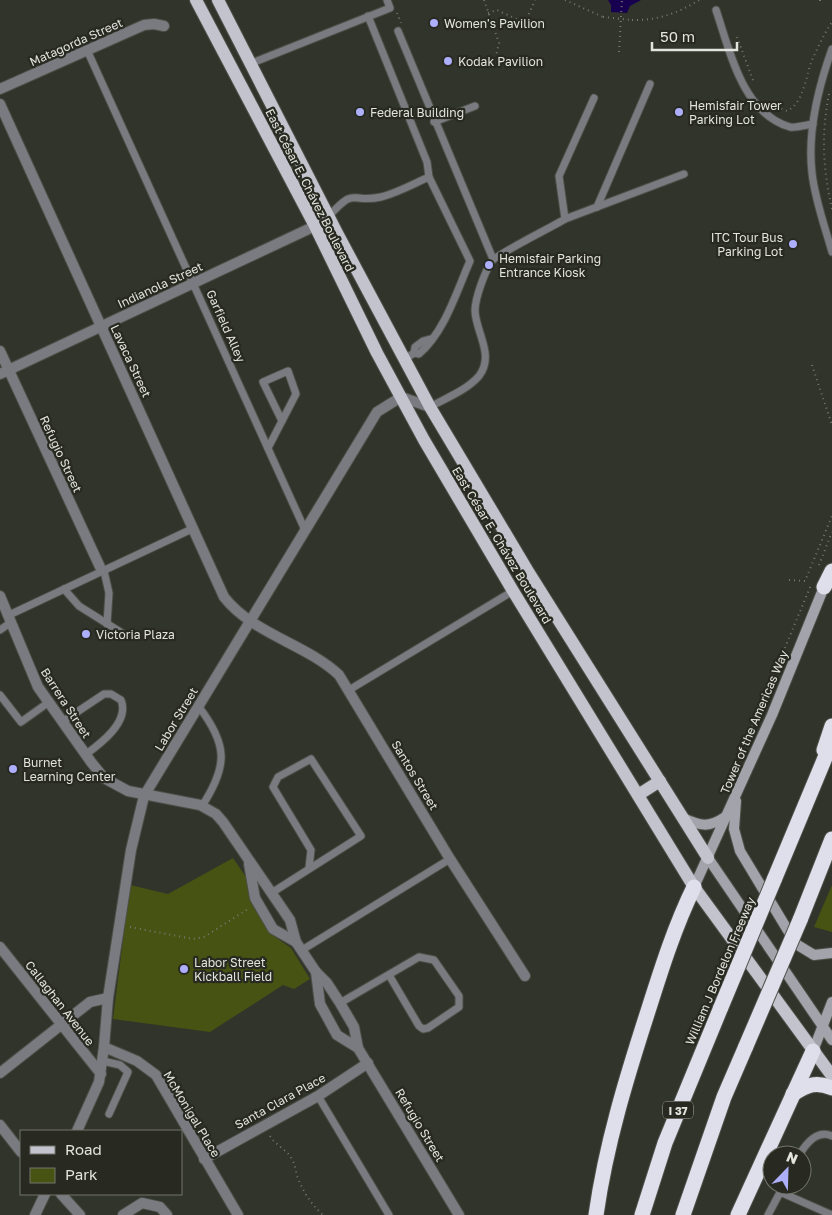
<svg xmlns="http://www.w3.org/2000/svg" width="832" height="1215" viewBox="0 0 832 1215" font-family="'Golos Text',sans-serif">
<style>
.green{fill:#465312}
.water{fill:#17004f}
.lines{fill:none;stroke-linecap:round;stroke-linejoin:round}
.service-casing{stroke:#4d5048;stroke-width:9}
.minor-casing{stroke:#4d5048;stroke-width:12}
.secondary-casing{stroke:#4d5048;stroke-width:12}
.primary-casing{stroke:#4d5048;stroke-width:14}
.motorway-casing{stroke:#4d5048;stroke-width:17}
.path{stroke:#767870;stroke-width:2;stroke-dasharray:1 4;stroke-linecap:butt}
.service{stroke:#7a7b80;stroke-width:7}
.minor{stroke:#7a7b80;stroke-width:10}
.secondary{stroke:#a3a3ab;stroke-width:10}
.primary{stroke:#c2c3cd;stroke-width:12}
.motorway{stroke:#dedfeb;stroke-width:15}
.motorway-bridge-casing{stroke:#4d5048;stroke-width:17;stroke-linecap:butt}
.path-bridge{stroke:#767870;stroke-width:2;stroke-dasharray:1 4;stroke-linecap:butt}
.motorway-bridge{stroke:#dedfeb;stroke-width:15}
.poi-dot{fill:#adaffb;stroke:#282a21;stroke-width:2}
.labels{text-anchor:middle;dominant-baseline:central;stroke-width:4.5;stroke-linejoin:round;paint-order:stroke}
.shield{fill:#282a21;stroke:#aaaca5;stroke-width:1}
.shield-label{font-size:11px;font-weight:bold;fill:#e2e4de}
.poi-label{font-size:12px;fill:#e2e4de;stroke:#282a21;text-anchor:start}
.street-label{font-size:12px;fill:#e2e4de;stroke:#282a21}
</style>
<rect width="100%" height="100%" fill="#31342b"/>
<g class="green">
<polygon points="233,858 246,877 249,895 257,909 275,937 291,948 310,979 294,989 283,985 210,1032 113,1019 130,885 168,894"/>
<polygon points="832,885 832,932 814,927"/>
</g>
<polygon class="water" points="608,0 641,0 630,6 627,13 611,12 611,5"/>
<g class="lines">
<defs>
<g id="service">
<path d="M716,10C730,51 742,113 790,127C796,128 806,125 813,124"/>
<path d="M368,16L427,162L429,177L470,261C456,293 445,331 419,354L414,353L405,359"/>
<polyline points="398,31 493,259"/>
<path d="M832,49C818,88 807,131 812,173C815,200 825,227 832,252"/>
<polyline points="87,50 305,530"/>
<polyline points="252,63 390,8 387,0"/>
<polyline points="434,122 475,106"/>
<polyline points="597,207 650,84"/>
<path d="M329,216C357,185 350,204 381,197C397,193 413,184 429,177"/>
<polyline points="565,219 684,174"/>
<polyline points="414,353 415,347 423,341 430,339"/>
<path d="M430,407C446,398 467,390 479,376C495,355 476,333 475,311C475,298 485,271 492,261C497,254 554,226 565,219L559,176L594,98"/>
<polyline points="268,448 296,394 288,371 263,382 282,421"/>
<polyline points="104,571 109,593 107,624"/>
<polyline points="64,589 79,606 122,633"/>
<polyline points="7,616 194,528"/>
<polyline points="0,630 10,623"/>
<polyline points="349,690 513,591"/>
<polyline points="0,695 21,722 49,702"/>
<path d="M199,707C228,745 228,766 202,806"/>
<path d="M62,722L104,694H111L121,700C130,722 100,744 85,755"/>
<polyline points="273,892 361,836 311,759 278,777 273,787 311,850 309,868"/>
<polyline points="302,950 450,859"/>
<polyline points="340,1003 419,957 434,960 459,996 459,1007 428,1028 423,1029 419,1026 389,975"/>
<polyline points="103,1061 120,1065 128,1072 109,1114"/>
<polyline points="318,1096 389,1215"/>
<path d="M799,1155C806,1144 817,1129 832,1136"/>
<polyline points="780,1192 832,1215"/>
<polyline points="768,1215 784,1185"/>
</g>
<g id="minor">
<polyline points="0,89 144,25 154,24 164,26"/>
<path d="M0,104L224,597C253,634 306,644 339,675L450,859L525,976"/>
<polyline points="0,351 100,567"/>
<polyline points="0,374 315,226 329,216"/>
<polyline points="0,596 38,687 91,762 104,778 128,791 200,805 216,814 223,822 290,920 296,942 316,972 327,983 340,1003 354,1027 358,1048 459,1215"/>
<polyline points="249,864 255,898 273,929 296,942"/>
<polyline points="0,947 101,1074"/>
<polyline points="316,972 320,1004 337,1035 358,1048"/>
<polyline points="104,1047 137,1061 156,1075 238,1215"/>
<polyline points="0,1073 90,1002 108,998"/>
<polyline points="0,1125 21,1152"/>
<polyline points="77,1131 99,1082 104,1047 108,998 131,850 144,796 377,412 401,397 430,407"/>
<polyline points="204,1159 318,1096 368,1063"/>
<polyline points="61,1194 80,1215"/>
<polyline points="35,1215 45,1194"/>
<polyline points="123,1215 142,1203 160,1207 167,1215"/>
</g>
<g id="secondary">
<polyline points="736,801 734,829 740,851 796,944 814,955 832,953"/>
<path d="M683,818C700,826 709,828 725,817"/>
<polyline points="708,858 832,1040"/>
<polyline points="694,887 772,715 826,582"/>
<polyline points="813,1051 832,1002"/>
</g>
<g id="primary">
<polyline points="196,0 315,226 377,353 424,440 513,591 694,887 832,1076"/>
<polyline points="218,0 337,233 430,407 529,573 708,858"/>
<polyline points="638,795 660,781"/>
</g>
<g id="motorway">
<polyline points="824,587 832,571"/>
<polyline points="824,750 832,726"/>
<polyline points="774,880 832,741"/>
<polyline points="800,920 832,839"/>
<path d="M793,1094C807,1085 816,1081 832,1088"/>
<path d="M596,1215C606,1144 627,1076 649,1008C662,967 675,926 694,887"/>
<polyline points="642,1215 665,1143 721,1007"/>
<polyline points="683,1215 724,1097 746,1046"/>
<polyline points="738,1215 813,1051"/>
</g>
</defs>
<use href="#service" class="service-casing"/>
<use href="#minor" class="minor-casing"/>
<use href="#secondary" class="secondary-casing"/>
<use href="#primary" class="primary-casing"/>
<use href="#motorway" class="motorway-casing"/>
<g class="path">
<polyline points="484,0 499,43 496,56"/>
<polyline points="565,0 603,17"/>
<polyline points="820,1 820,0"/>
<polyline points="397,13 401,23"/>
<polyline points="488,13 497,10 525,23 535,0"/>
<path d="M632,20C656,21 679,13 699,0"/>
<polyline points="737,37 754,83"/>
<polyline points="619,52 622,0"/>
<path d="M829,94C821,134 823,170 832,209"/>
<path d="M772,105L787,111C804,103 806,75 812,60C818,47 824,34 832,22"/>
<polyline points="812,365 832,425"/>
<polyline points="819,565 832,532"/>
<polyline points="789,580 805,581 832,516"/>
<polyline points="735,768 811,585"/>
<polyline points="130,927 193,939 204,937 248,909"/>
<path d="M270,1136C276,1146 288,1150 293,1161C295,1166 296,1171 297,1176C303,1192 311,1204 323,1215"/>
</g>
<use href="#service" class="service"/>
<use href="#minor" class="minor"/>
<use href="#secondary" class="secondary"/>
<use href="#primary" class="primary"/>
<use href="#motorway" class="motorway"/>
<defs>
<g id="motorway-bridge">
<polyline points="721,1007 774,880"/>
<polyline points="746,1046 800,920"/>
</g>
</defs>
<use href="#motorway-bridge" class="motorway-bridge-casing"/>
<polyline class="path-bridge" points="603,17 632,20"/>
<use href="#motorway-bridge" class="motorway-bridge"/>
</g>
<g class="poi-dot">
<circle cx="434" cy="23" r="5"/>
<circle cx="448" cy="61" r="5"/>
<circle cx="360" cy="112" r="5"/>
<circle cx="679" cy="112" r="5"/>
<circle cx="793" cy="244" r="5"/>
<circle cx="489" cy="265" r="5"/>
<circle cx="86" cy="634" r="5"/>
<circle cx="13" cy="769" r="5"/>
<circle cx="184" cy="969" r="5"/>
</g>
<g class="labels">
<rect class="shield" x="663" y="1101.5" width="30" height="17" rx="4"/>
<g class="shield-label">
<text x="678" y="1110">I 37</text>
</g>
<g class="poi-label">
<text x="444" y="23">Women's Pavilion</text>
<text x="458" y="61">Kodak Pavilion</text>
<text x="689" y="105">Hemisfair Tower<tspan x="689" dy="14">Parking Lot</tspan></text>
<text x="370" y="112">Federal Building</text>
<text x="783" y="237" text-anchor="end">ITC Tour Bus<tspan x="783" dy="14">Parking Lot</tspan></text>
<text x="499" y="258">Hemisfair Parking<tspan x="499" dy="14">Entrance Kiosk</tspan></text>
<text x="96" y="634">Victoria Plaza</text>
<text x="23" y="762">Burnet<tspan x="23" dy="14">Learning Center</tspan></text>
<text x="194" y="962">Labor Street<tspan x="194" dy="14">Kickball Field</tspan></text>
</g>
<g class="street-label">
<text transform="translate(76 42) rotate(-24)">Matagorda Street</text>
<text transform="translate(310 190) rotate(63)">East César E. Chávez Boulevard</text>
<text transform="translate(160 285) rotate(-25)">Indianola Street</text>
<text transform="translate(226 326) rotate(66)">Garfield Alley</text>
<text transform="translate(131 361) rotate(65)">Lavaca Street</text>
<text transform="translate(61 454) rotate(65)">Refugio Street</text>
<text transform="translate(502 545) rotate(59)">East César E. Chávez Boulevard</text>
<text transform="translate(66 703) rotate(57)">Barrera Street</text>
<text transform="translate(176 719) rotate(-59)">Labor Street</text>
<text transform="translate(754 722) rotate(-67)">Tower of the Americas Way</text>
<text transform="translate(415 775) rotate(59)">Santos Street</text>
<text transform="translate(720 971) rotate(-67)">William J Bordelon Freeway</text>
<text transform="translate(60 1003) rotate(52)">Callaghan Avenue</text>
<text transform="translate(280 1101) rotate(-29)">Santa Clara Place</text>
<text transform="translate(192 1114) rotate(59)">McMonigal Place</text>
<text transform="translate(420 1125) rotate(59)">Refugio Street</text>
</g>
</g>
<rect x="20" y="1130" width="162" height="65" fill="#282a21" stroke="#72746d"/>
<rect x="30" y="1146" width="25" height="8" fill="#c2c3cd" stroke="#72746d"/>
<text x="65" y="1155" font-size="15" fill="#e2e4de">Road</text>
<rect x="30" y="1168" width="25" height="15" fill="#465312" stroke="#72746d"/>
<text x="65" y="1180" font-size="15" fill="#e2e4de">Park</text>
<g transform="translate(787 1170) rotate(23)"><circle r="24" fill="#282a21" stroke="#72746d"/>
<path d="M0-4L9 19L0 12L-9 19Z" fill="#adaffb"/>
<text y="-8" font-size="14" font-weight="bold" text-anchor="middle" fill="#e2e4de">N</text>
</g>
<path d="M652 42v8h85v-8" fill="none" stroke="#e2e4de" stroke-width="2.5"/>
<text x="660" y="42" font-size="15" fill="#e2e4de" stroke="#282a21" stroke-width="4" paint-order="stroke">50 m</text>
</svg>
